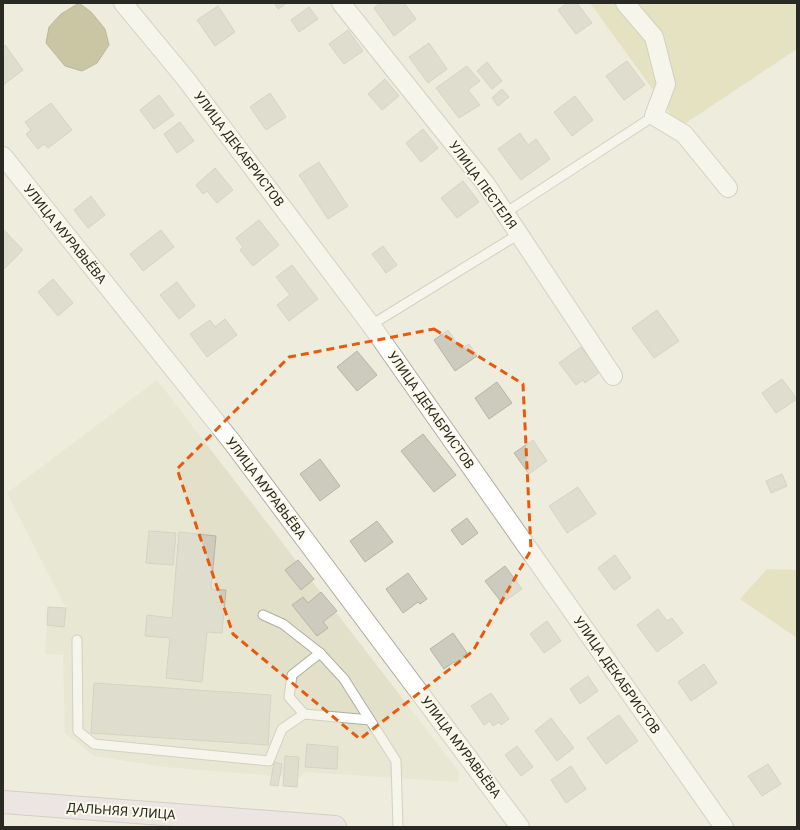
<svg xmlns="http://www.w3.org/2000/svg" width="800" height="830" viewBox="0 0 800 830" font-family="Roboto,sans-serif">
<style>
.built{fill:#e2e0c9}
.green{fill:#dbd5a0}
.water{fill:#9f975e;stroke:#7c764d}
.building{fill:#cdcbbd;stroke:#b6b4a6}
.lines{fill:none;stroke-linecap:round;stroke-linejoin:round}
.service-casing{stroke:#b0aea0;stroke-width:11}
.minor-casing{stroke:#b0aea0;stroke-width:20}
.secondary-casing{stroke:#b0aea0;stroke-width:24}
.service{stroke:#fff;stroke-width:9}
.minor{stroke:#fff;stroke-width:18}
.secondary{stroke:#eddced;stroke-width:22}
.marked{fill:none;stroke:#e8590c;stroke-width:3;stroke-dasharray:8 5;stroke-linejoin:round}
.labels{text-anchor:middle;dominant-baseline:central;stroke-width:4;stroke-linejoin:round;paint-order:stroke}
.street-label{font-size:13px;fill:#2a2a24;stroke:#fbf9ea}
</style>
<rect width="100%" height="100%" fill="#edecdd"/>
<polygon class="built" points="157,380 459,772 458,782 305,772 299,778 165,767 94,756 65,733 63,655 45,654 48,607 66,608 7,493"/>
<g class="green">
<polygon points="590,3 797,3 797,49 680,127"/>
<polygon points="767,569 797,570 797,638 740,599"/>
</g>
<polygon class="water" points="79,3 91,12 105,29 109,45 97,63 82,71 65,66 46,43 49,27 61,14"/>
<g class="building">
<polygon points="274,3 287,3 278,9"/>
<polygon points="380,3 404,3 416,19 394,36 374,8"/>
<polygon points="567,3 577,3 592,23 576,34 558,10"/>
<polygon points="218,6 235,32 215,46 197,20"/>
<polygon points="309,7 318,19 299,32 291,20"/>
<polygon points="348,30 363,51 344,64 329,44"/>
<polygon points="429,43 447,69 428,83 409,57"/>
<polygon points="5,45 23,70 3,85 3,46"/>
<polygon points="627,61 645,85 624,100 606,76"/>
<polygon points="487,62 502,81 492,89 477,71"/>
<polygon points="467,66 480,81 468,90 480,105 459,118 436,88"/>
<polygon points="385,79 399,96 382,110 368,94"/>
<polygon points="502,89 509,97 498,106 492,98"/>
<polygon points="270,93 286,117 266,130 250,107"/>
<polygon points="159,95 174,115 154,129 140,110"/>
<polygon points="575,96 593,120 572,136 554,112"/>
<polygon points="51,103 72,130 48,148 44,144 38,149 26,134 31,130 25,122"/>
<polygon points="180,122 194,141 177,153 164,134"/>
<polygon points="423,129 438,148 421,162 406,143"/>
<polygon points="520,133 528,145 536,139 550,159 521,180 498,149"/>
<polygon points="319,162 348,206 328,219 299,175"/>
<polygon points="215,168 233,190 217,203 207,191 203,194 196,185"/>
<polygon points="463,181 479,202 457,218 441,198"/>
<polygon points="91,196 105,215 88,228 74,210"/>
<polygon points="259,220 279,245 253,266 240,250 243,247 236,238"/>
<polygon points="3,229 23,250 4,269 3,268"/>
<polygon points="161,230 174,247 143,271 130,254"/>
<polygon points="383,246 397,265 386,273 372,254"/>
<polygon points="292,265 318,299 289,321 277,305 290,295 276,277"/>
<polygon points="53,279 73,303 58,316 38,292"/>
<polygon points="177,282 195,306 179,319 160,295"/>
<polygon points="657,310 679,341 654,358 632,328"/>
<polygon points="225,319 237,335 207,357 190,334 210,320 215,327"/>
<polygon points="448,330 461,349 469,344 477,356 455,371 434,340"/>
<polygon points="581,347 600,372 585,383 583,380 576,385 559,363"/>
<polygon points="357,351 377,375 357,391 337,367"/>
<polygon points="782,379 797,399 776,413 762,393"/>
<polygon points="497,382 512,403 489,419 475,398"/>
<polygon points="423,434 456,475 434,492 401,451"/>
<polygon points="533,440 547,461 529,474 514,453"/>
<polygon points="320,459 340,486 320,501 300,474"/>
<polygon points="782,474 787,486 771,493 766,481"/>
<polygon points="578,487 596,514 567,533 549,506"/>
<polygon points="467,518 478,533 462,545 451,530"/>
<polygon points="377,521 393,542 365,562 350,541"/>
<polygon points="149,531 176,533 173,565 146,563"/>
<polygon points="179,532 216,536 211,589 226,590 222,633 207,632 202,682 166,678 170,638 145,636 147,615 172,618"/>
<polygon points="615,555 631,578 614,590 598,568"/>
<polygon points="298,560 314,579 301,590 285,570"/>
<polygon points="505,566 522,589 502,603 485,581"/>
<polygon points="408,573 427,599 420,604 418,602 403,613 386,589"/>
<polygon points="321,592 337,611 323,622 328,628 317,636 292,605 303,597 308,603"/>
<polygon points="48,607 66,608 64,627 47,625"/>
<polygon points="658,609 667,621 672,618 683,633 657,652 637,625"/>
<polygon points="547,621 561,641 544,653 530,634"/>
<polygon points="453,633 467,653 463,656 464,658 456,664 454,662 444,669 430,649"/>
<polygon points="704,664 717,683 691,701 678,682"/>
<polygon points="588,676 598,691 580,704 570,689"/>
<polygon points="94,683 271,695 268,745 91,733"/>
<polygon points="491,693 509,719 501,725 499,722 493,726 490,721 484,725 471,706"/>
<polygon points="619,715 638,741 606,764 587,738"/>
<polygon points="551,718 574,748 557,761 535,731"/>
<polygon points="307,744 338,747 337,769 305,767"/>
<polygon points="517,746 533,767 521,776 505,755"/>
<polygon points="285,756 299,757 297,787 283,786"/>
<polygon points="274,762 282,764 278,786 270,785"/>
<polygon points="768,764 781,784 762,796 748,776"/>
<polygon points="571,766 586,789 566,803 551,780"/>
</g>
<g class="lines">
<defs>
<g id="service">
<polyline points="505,213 654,116"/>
<polyline points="371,325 519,234"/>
<polyline points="263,615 283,624 320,653 344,679 370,720"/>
<polyline points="77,640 78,731 94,744 269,761 282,729 304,714 370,720 396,761 398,827"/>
<polyline points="304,714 289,697 292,675 320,653"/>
</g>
<g id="minor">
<polyline points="123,3 185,78 371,325 724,827"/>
<polyline points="341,3 485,183 613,376"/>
<polyline points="625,3 654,37 666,84 654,116 684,134 728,188"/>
<polyline points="3,156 232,442 520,827"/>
</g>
<polyline id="secondary" points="3,802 335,827"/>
</defs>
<use href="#service" class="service-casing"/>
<use href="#minor" class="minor-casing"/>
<use href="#secondary" class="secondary-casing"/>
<use href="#service" class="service"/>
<use href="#minor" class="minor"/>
<use href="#secondary" class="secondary"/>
</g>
<path d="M0 0H800V830H0ZM434,329L523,384L531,550L473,651L360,739L233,634L177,469L289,357Z" fill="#edecdd" fill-opacity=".55" fill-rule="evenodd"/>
<path class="marked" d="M434,329L523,384L531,550L473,651L360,739L233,634L177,469L289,357Z"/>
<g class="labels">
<g class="street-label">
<text transform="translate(239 149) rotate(53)">УЛИЦА ДЕКАБРИСТОВ</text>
<text transform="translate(483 185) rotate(54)">УЛИЦА ПЕСТЕЛЯ</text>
<text transform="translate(65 234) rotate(51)">УЛИЦА МУРАВЬЁВА</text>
<text transform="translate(431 410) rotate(55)">УЛИЦА ДЕКАБРИСТОВ</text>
<text transform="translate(266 488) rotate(53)">УЛИЦА МУРАВЬЁВА</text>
<text transform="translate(617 675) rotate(55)">УЛИЦА ДЕКАБРИСТОВ</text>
<text transform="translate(461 747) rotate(53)">УЛИЦА МУРАВЬЁВА</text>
<text transform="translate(121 811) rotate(4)">ДАЛЬНЯЯ УЛИЦА</text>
</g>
</g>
<rect width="800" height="830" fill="none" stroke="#2a2a24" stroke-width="8"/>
</svg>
